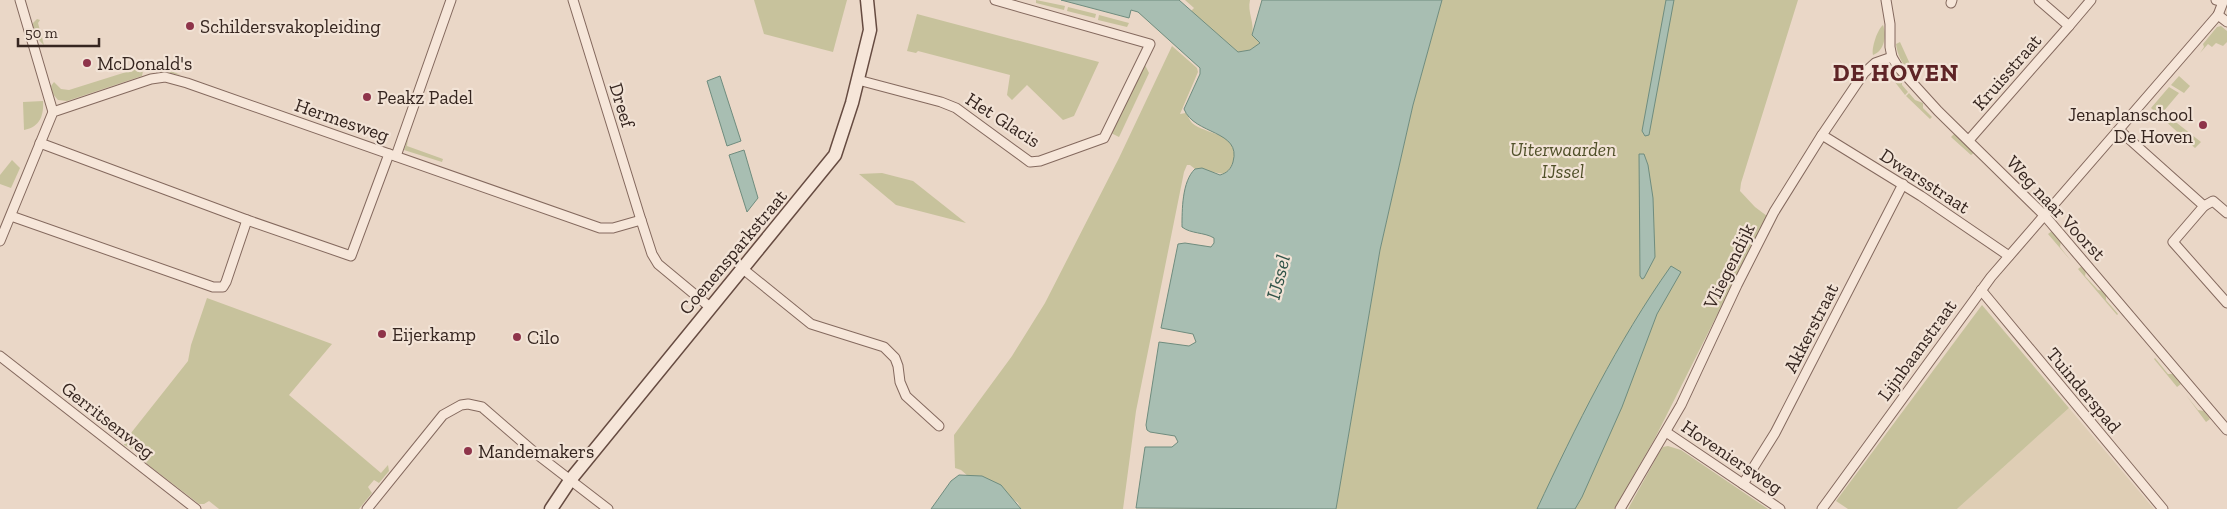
<svg xmlns="http://www.w3.org/2000/svg" width="2227" height="509" viewBox="0 0 2227 509" font-family="'Zilla Slab',serif">
<style>
.farmland{fill:#dfceb5}
.green{fill:#c7c29c}
.water{fill:#a8beb2;stroke:#6f8c7e}
.lines{fill:none;stroke-linecap:round;stroke-linejoin:round}
.street-casing{stroke:#84695e;stroke-width:11}
.secondary-casing{stroke:#664b41;stroke-width:15}
.street{stroke:#f6e6d9;stroke-width:9}
.secondary{stroke:#f6e6d9;stroke-width:12}
.poi-dot{fill:#8e344a;stroke:#f2e3d6;stroke-width:2}
.labels{text-anchor:middle;dominant-baseline:central;stroke-width:4.5;stroke-linejoin:round;paint-order:stroke}
.poi-label{font-size:19px;fill:#362620;stroke:#f2e3d6;text-anchor:start}
.street-label{font-size:19px;fill:#362620;stroke:#f2e3d6}
.park-label{font-size:19px;font-style:italic;fill:#505029;stroke:#f2e3d6}
.water-label{font-size:20px;font-style:italic;fill:#315449;stroke:#f2e3d6}
.district-label{font-size:24px;font-weight:bold;letter-spacing:1px;fill:#5e2426;stroke:#f2e3d6}
</style>
<rect width="100%" height="100%" fill="#ead7c7"/>
<polygon class="farmland" points="2069,408 2154,509 1957,509"/>
<g class="green">
<polygon points="754,0 847,0 833,52 764,34"/>
<polygon points="1036,0 1065,6 1064,10 1036,3"/>
<path d="M1185,0H1250C1247,12 1255,23 1252,35L1259,40V44L1250,50L1238,52L1191,11L1194,8Z"/>
<polygon points="1442,0 1798,0 1741,183 1740,191 1755,207 1767,216 1654,440 1614,509 1336,509 1380,250 1413,105"/>
<polygon points="1068,7 1096,14 1095,18 1067,11"/>
<polygon points="917,14 1099,62 1074,116 1063,120 1027,85 1012,100 1007,95 1010,75 918,51 916,53 907,51"/>
<polygon points="1099,15 1129,23 1127,27 1098,20"/>
<path d="M37,19L40,20L38,23L44,45C37,39 32,32 33,23Z"/>
<path d="M1883,25C1887,36 1884,51 1873,55C1871,49 1877,30 1883,25Z"/>
<polygon points="2221,26 2227,31 2227,42 2223,46 2216,43 2212,47 2208,44 2200,53 2204,47 2203,44 2217,27"/>
<path d="M1900,42L1910,64L1905,66C1900,60 1897,52 1896,44Z"/>
<path d="M1172,46L1197,68L1198,72L1180,114L1186,113C1188,116 1190,121 1192,123C1206,135 1239,133 1234,158C1233,165 1230,170 1224,174L1195,169L1190,165H1187L1184,172L1136,411L1123,509H1021L1018,503L982,476H968L961,470L955,468L954,435L1012,356L1045,303L1119,158Z"/>
<polygon points="159,62 161,67 181,75 155,71 152,64"/>
<polygon points="1145,65 1149,73 1119,137 1111,133"/>
<polygon points="139,68 143,71 142,76 67,101 58,100 52,93 51,86 54,82 61,89 69,90"/>
<polygon points="1884,68 1891,70 1902,79 1902,85 1908,92 1905,95"/>
<polygon points="2179,76 2190,86 2184,93 2171,85"/>
<polygon points="2169,87 2179,93 2163,112 2201,142 2195,148 2151,108"/>
<polygon points="1909,93 1915,100 1923,103 1923,108 1932,117 1930,119 1906,96"/>
<path d="M43,101C44,115 40,127 24,130L23,102Z"/>
<polygon points="1954,134 1974,153 1971,155 1951,137"/>
<polygon points="408,138 407,146 443,159 442,162 404,150"/>
<polygon points="12,160 20,168 11,188 0,184 0,175"/>
<polygon points="882,173 913,181 966,223 896,205 859,174"/>
<polygon points="2052,231 2061,241 2060,247 2072,262 2048,234"/>
<polygon points="2082,266 2086,271 2085,276 2098,290 2103,291 2106,294 2106,300 2118,314 2117,315 2078,269"/>
<polygon points="207,298 332,344 289,395 381,473 388,465 389,471 379,483 374,480 368,487 372,493 359,509 219,509 209,501 204,504 199,504 147,464 145,459 148,452 139,445 132,449 124,445 124,437 128,432 131,433 188,361 191,345"/>
<polygon points="1982,305 2069,408 1957,509 1848,509 1836,501"/>
<polygon points="2155,358 2168,374 2173,374 2181,384 2177,387 2154,359"/>
<polygon points="2186,395 2198,410 2204,411 2210,419 2206,422"/>
<polygon points="1668,446 1681,450 1768,509 1628,509 1659,453 1663,447"/>
</g>
<g class="water">
<path d="M1061,0H1179L1238,52L1250,50L1260,43L1252,35L1262,0H1442L1413,105L1380,250L1336,509L1136,508L1145,447H1172L1178,442L1175,436L1150,432L1147,430L1146,425L1159,342L1189,346L1196,342L1193,334L1161,328L1178,244L1185,243L1211,247L1214,243V238C1204,232 1191,234 1182,227C1182,210 1182,181 1195,169L1202,168L1220,175C1227,173 1231,169 1233,162C1242,130 1194,135 1184,109L1200,74V68L1138,12L1131,10L1129,18Z"/>
<polygon points="1666,0 1674,0 1649,135 1645,136 1642,131"/>
<polygon points="720,76 741,141 727,146 707,81"/>
<polygon points="744,150 758,198 747,212 729,155"/>
<polygon points="1639,154 1644,154 1648,165 1653,198 1655,257 1644,278 1642,279 1640,276"/>
<path d="M1671,266L1681,272L1657,314L1622,407L1582,497L1575,509H1537C1576,426 1617,342 1671,266Z"/>
<polygon points="959,475 982,476 1001,485 1021,509 931,509 951,481"/>
</g>
<g class="lines">
<defs>
<g id="street">
<polyline points="20,0 53,112"/>
<polyline points="573,0 641,220"/>
<polyline points="1886,0 1890,24 1890,47 1892,57 1898,67 1938,111 2045,216 2227,430"/>
<polyline points="2039,0 2069,26 2091,0"/>
<polyline points="1951,3 1952,0"/>
<polyline points="2218,15 2227,22"/>
<polyline points="858,80 941,102 956,108 1030,162 1040,161 1104,138 1150,44 995,0"/>
<polyline points="2119,130 2204,206 2173,242 2227,303"/>
<polyline points="1822,135 1921,196 2009,256"/>
<polyline points="1969,140 2069,26"/>
<polyline points="396,156 451,0"/>
<polyline points="2204,206 2213,201 2227,213"/>
<polyline points="11,216 213,287 223,287 226,282 247,220 40,143"/>
<polyline points="247,220 351,256 389,154"/>
<polyline points="0,241 53,112 151,79 165,77 187,83 600,228 613,228 641,220 652,254 658,264 711,308"/>
<polyline points="743,269 811,324 884,347 895,358 898,366 900,382 906,396 939,426"/>
<polyline points="1981,290 2163,509"/>
<polyline points="0,356 196,509"/>
<polyline points="1666,432 1780,509"/>
<polyline points="1743,484 1775,433 1903,184"/>
<polyline points="367,509 443,415 461,405 468,404 482,407 534,452 608,509"/>
<polyline points="1620,509 1681,405 1737,285 1774,212 1822,135 1864,73 1875,63 1892,57"/>
<polyline points="1822,509 1991,277 2218,15 2223,2 2216,0"/>
</g>
<polyline id="secondary" points="551,509 571,479 835,155 852,103 870,30 867,0"/>
</defs>
<use href="#street" class="street-casing"/>
<use href="#secondary" class="secondary-casing"/>
<use href="#street" class="street"/>
<use href="#secondary" class="secondary"/>
</g>
<g class="poi-dot">
<circle cx="190" cy="26" r="5"/>
<circle cx="87" cy="63" r="5"/>
<circle cx="367" cy="97" r="5"/>
<circle cx="2203" cy="125" r="5"/>
<circle cx="382" cy="334" r="5"/>
<circle cx="517" cy="337" r="5"/>
<circle cx="468" cy="451" r="5"/>
</g>
<g class="labels">
<g class="poi-label">
<text x="200" y="26">Schildersvakopleiding</text>
<text x="97" y="63">McDonald's</text>
<text x="377" y="97">Peakz Padel</text>
<text x="2193" y="114" text-anchor="end">Jenaplanschool<tspan x="2193" dy="22">De Hoven</tspan></text>
<text x="392" y="334">Eijerkamp</text>
<text x="527" y="337">Cilo</text>
<text x="478" y="451">Mandemakers</text>
</g>
<g class="street-label">
<text transform="translate(2007 72) rotate(-49)">Kruisstraat</text>
<text transform="translate(622 105) rotate(73)">Dreef</text>
<text transform="translate(342 120) rotate(19)">Hermesweg</text>
<text transform="translate(1003 120) rotate(33)">Het Glacis</text>
<text transform="translate(1925 181) rotate(33)">Dwarsstraat</text>
<text transform="translate(2056 208) rotate(47)">Weg naar Voorst</text>
<text transform="translate(733 252) rotate(-50)">Coenensparkstraat</text>
<text transform="translate(1729 266) rotate(-64)">Vliegendijk</text>
<text transform="translate(1811 328) rotate(-63)">Akkerstraat</text>
<text transform="translate(1917 350) rotate(-54)">Lijnbaanstraat</text>
<text transform="translate(2084 390) rotate(50)">Tuinderspad</text>
<text transform="translate(108 420) rotate(38)">Gerritsenweg</text>
<text transform="translate(1732 457) rotate(34)">Hoveniersweg</text>
</g>
<g class="park-label">
<text x="1563" y="149">Uiterwaarden<tspan x="1563" dy="22">IJssel</tspan></text>
</g>
<g class="water-label">
<text transform="translate(1278 277) rotate(-76)">IJssel</text>
</g>
<g class="district-label">
<text x="1896" y="72">DE HOVEN</text>
</g>
</g>
<path d="M18 38v8h81v-8" fill="none" stroke="#362620" stroke-width="2.5"/>
<text x="25" y="38" font-size="15" fill="#362620" stroke="#f2e3d6" stroke-width="4" paint-order="stroke">50 m</text>
</svg>
